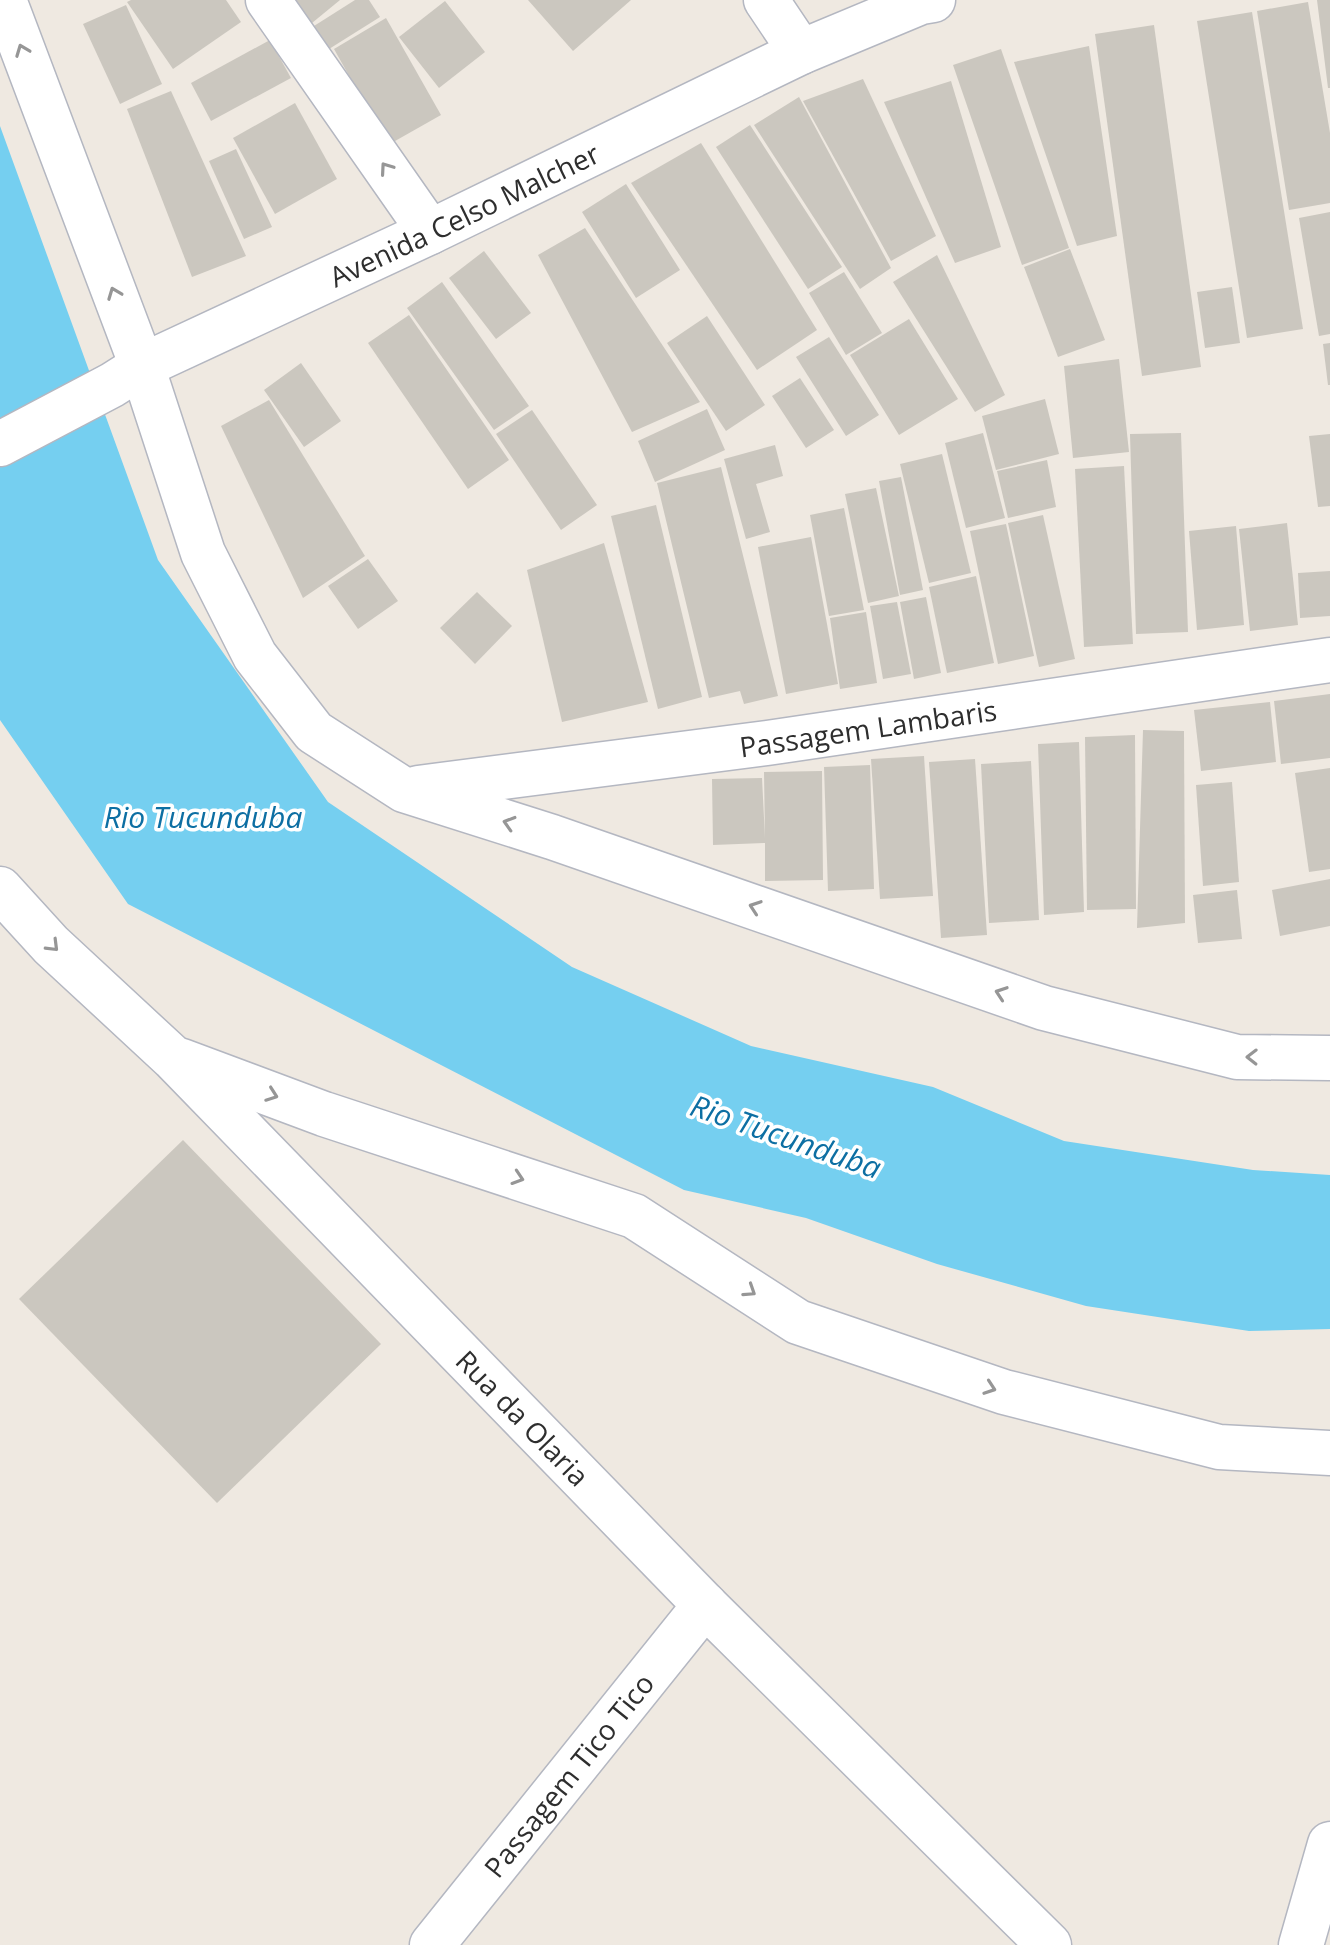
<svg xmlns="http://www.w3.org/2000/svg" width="1330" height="1945" viewBox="0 0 1330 1945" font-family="'Open Sans',sans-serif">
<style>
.water{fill:#75cff0}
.building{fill:#cbc7bf}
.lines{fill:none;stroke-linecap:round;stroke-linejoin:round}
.minor-casing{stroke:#b4b7c1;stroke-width:47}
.minor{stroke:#fff;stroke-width:44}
.oneway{stroke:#969696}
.labels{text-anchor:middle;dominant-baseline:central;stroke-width:7;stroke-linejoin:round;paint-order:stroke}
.street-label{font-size:28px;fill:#2e2e2e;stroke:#fff}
.water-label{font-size:30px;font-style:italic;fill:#0d6fa3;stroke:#fff}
</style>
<rect width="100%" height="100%" fill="#efe9e1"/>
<polygon class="water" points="0,126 158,560 328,802 572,967 751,1046 933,1087 1064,1141 1253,1170 1330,1175 1330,1329 1249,1331 1086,1306 937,1264 806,1218 684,1190 128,904 0,720"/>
<g class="building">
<polygon points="131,0 226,0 241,22 173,69 127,2"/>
<polygon points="294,0 340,0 312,23"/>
<polygon points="355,0 369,0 380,17 329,49 314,26"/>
<polygon points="528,0 631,0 573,51"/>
<polygon points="1317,0 1330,0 1330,88 1328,88"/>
<polygon points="445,1 485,52 439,88 399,37"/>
<polygon points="1308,2 1330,133 1330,203 1289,210 1257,11"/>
<polygon points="126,5 162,84 120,104 83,24"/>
<polygon points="1252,12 1303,329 1247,338 1197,21"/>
<polygon points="386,18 441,115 388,145 334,49"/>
<polygon points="1154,25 1201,367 1142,376 1095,34"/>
<polygon points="270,40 291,78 211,121 191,83"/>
<polygon points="1089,46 1117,236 1077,246 1014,62"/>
<polygon points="1001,49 1069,248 1022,265 953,65"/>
<polygon points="863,79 936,236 891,261 803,101"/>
<polygon points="951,81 1001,247 955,263 884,102"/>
<polygon points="171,91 246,256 192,277 127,109"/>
<polygon points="799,97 891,268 860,289 754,125"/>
<polygon points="295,103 337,179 275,214 233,138"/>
<polygon points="750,125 842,267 808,289 716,147"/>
<polygon points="701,143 817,330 757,370 631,183"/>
<polygon points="236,149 272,227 244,239 209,161"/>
<polygon points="626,184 680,270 636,298 582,212"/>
<polygon points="1330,212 1330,334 1319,336 1299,218"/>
<polygon points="585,228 700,402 632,432 538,255"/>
<polygon points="1070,249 1105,340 1058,357 1024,267"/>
<polygon points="484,251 531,313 496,339 449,278"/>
<polygon points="937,255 1005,395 975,412 893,282"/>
<polygon points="844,272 882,333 846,355 809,293"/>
<polygon points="442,282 529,406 494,430 407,308"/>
<polygon points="1232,287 1240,343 1205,348 1197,292"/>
<polygon points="409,315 509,460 468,489 368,343"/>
<polygon points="707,316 765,405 726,431 667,343"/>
<polygon points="909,319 958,399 899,435 850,355"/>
<polygon points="829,337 879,415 846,436 796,357"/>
<polygon points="1330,343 1330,385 1328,385 1323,344"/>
<polygon points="1119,359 1129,452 1073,458 1064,366"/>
<polygon points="301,363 341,421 304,447 264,390"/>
<polygon points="800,378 834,430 806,448 772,396"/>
<polygon points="1045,399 1059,454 996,470 982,416"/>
<polygon points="269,400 365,556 303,598 221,426"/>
<polygon points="707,409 725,450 655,482 638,441"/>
<polygon points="532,410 597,505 561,530 496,434"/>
<polygon points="983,433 1005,518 966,528 945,443"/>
<polygon points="1181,433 1188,632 1136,634 1130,434"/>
<polygon points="1330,434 1330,506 1318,507 1309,436"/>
<polygon points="775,445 783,476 756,484 770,532 746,539 724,459"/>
<polygon points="942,454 971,573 929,583 900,464"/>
<polygon points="1047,460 1056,507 1008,518 997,471"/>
<polygon points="1124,466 1133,644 1084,647 1075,469"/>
<polygon points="721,467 778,696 744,704 740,691 709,698 657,483"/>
<polygon points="901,477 923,590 900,595 879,481"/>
<polygon points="876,488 899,596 868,603 845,494"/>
<polygon points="656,505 702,697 658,709 611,516"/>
<polygon points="844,508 864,610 829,616 810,515"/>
<polygon points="1043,515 1075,659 1039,667 1008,523"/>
<polygon points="1287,523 1298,625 1250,631 1239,529"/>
<polygon points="1006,524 1034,656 998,664 970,531"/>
<polygon points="1236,526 1244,625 1197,630 1189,531"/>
<polygon points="811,537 838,684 786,694 758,547"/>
<polygon points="604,543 648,702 562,722 527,570"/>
<polygon points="368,559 398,601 358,629 328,586"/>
<polygon points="1330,571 1330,616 1300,618 1298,573"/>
<polygon points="976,576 994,663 947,673 929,587"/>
<polygon points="477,592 512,626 475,664 440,628"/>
<polygon points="926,597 941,673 914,679 900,602"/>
<polygon points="897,602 911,674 883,679 870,606"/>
<polygon points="866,612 877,683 840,689 830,618"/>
<polygon points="1330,694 1330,758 1281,764 1274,701"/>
<polygon points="1270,702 1276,762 1201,771 1194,710"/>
<polygon points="1143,730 1184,731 1185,923 1137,928"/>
<polygon points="1135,735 1136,909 1087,910 1085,737"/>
<polygon points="1079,742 1084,912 1044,915 1038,744"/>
<polygon points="924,756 933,896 880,899 871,759"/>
<polygon points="975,759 987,935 941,938 929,762"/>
<polygon points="1031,761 1039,920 989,923 981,764"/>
<polygon points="870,765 874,889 828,891 824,767"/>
<polygon points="1330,768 1330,869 1309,872 1295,773"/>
<polygon points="822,771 823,880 765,881 765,843 713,845 712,779 762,778 765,838 764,772"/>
<polygon points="1232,782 1239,882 1203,886 1196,785"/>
<polygon points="1330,879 1330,926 1280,936 1272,890"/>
<polygon points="1237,890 1242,939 1198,943 1193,895"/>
<polygon points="183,1140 381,1344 217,1503 19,1299"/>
</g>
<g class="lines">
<defs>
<g id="minor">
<polyline points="4,0 142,366 203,553 255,656 314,732 404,790 552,837 1044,1008 1237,1057 1330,1058"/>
<polyline points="268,0 430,232"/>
<polyline points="766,0 801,52"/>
<path id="s1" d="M0,444L112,385L142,366L430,232L801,52L921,2L933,0"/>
<path id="s2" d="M418,788L767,743L1330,660"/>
<path id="s3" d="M0,889L51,945L173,1058L705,1605L1049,1945"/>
<polyline points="182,1061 324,1114 634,1216 798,1322 1004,1392 1219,1447 1330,1453"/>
<path id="s4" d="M432,1945L705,1605"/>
<polyline points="1301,1945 1330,1844"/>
</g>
</defs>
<use href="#minor" class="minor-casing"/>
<use href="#minor" class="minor"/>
</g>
<defs><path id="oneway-chevron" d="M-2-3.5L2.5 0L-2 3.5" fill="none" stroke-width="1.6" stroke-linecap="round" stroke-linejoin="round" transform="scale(2)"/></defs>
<g class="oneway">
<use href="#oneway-chevron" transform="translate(22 50) rotate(-111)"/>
<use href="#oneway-chevron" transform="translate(386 168) rotate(-125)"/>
<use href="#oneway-chevron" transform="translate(114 293) rotate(-111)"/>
<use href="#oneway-chevron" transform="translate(509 823) rotate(-163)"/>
<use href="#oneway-chevron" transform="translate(755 907) rotate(-161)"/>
<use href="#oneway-chevron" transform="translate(53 946) rotate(45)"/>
<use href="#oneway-chevron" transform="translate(1001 993) rotate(-161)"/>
<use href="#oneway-chevron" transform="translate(1252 1057) rotate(-179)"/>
<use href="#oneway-chevron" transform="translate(272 1095) rotate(20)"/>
<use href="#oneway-chevron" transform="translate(518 1178) rotate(18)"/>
<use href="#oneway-chevron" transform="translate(750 1291) rotate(33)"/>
<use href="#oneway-chevron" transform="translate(990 1388) rotate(19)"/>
</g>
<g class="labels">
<g class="street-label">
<text stroke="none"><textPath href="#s1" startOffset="518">Avenida Celso Malcher</textPath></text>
<text stroke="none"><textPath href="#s2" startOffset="454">Passagem Lambaris</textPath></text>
<text stroke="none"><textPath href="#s3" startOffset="744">Rua da Olaria</textPath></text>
<text stroke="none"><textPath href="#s4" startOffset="218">Passagem Tico Tico</textPath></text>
</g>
<g class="water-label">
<text x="203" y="816">Rio Tucunduba</text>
<text transform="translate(786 1136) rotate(19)">Rio Tucunduba</text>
</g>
</g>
</svg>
